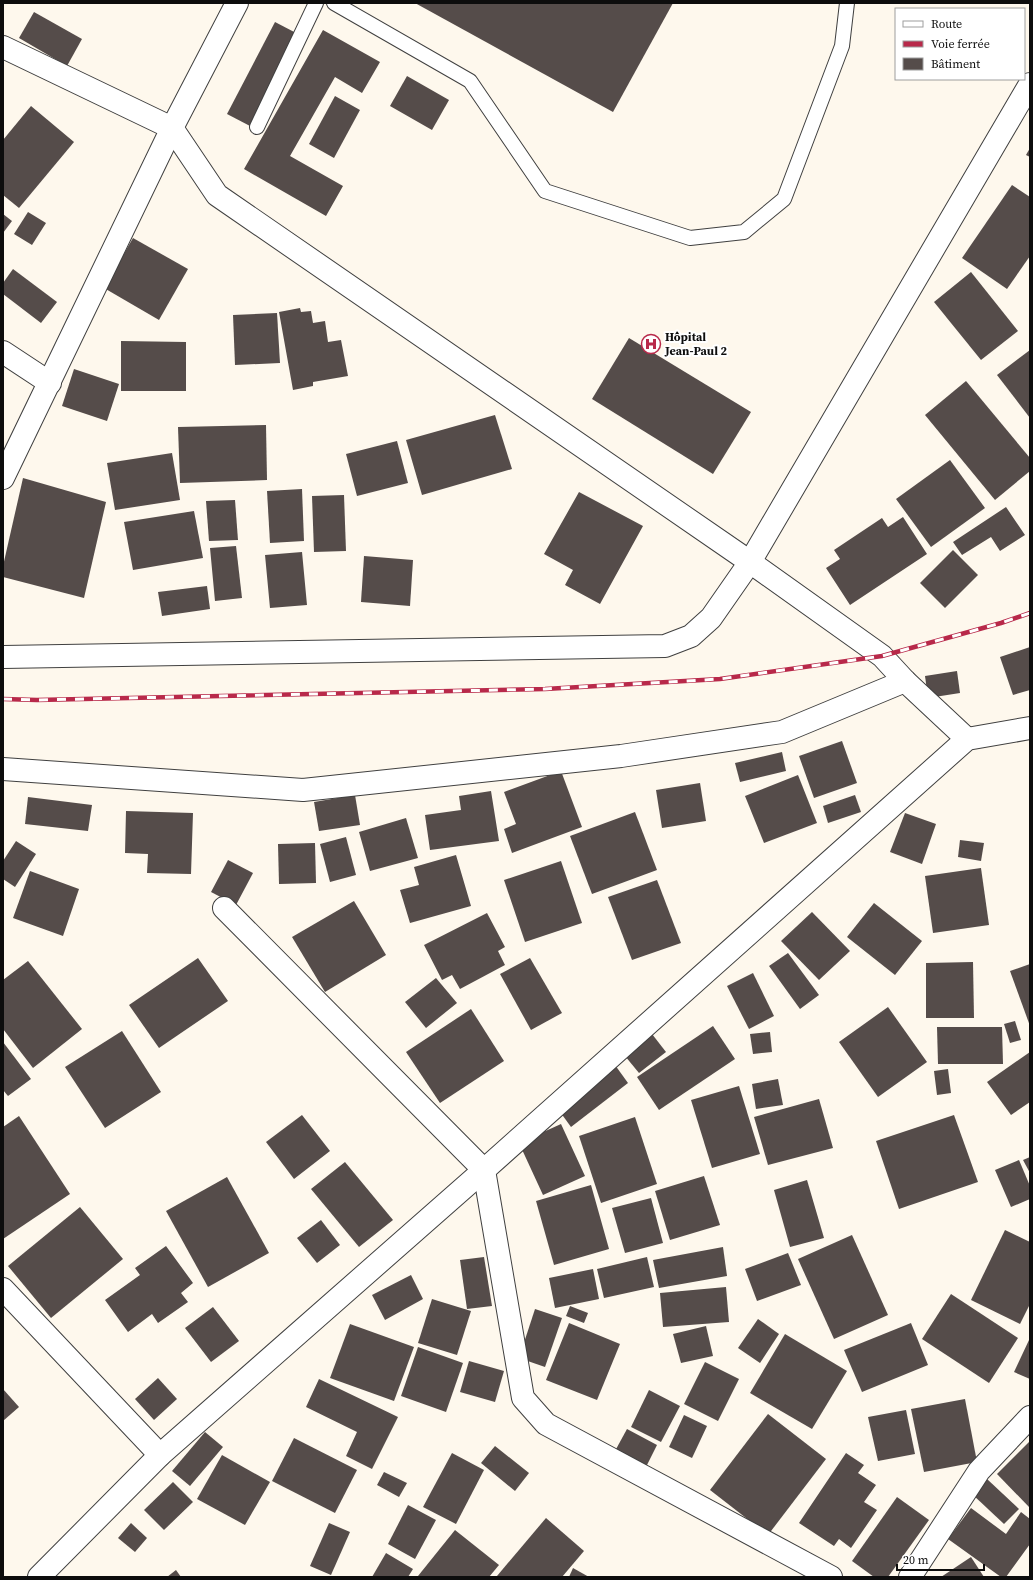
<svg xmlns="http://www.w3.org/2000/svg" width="1033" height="1580" viewBox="0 0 1033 1580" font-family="'Source Serif 4',serif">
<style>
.building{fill:#554c4a}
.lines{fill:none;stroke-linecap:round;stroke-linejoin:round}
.lane-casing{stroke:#404040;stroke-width:16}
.street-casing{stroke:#404040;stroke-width:24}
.lane{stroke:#fff;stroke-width:14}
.street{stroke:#fff;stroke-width:22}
.rail-casing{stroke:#b8294a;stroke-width:4.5}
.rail{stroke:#fff;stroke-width:3;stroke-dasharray:9;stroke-linecap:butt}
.labels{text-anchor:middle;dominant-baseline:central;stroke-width:4;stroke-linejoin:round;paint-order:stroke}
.poi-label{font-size:12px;font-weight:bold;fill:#0d0d0d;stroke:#fff;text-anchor:start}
</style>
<rect width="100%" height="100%" fill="#fef8ed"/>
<g class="building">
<polygon points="415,3 673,3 613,112"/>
<polygon points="34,12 82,39 67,66 19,38"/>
<polygon points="275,22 298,34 250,126 227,114"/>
<polygon points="323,30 380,62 362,93 335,77 290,156 343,186 326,216 244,169"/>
<polygon points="407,76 449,100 432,130 390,106"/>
<polygon points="335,96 360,110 334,158 309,144"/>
<polygon points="31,106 74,142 19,208 3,195 3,140"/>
<polygon points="1030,148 1030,157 1026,155"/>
<polygon points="1012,185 1030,197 1030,256 1007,289 962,258"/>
<polygon points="28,212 46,223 32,245 14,234"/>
<polygon points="3,214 12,221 3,233"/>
<polygon points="133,238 188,269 159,320 104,288"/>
<polygon points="13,269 57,302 41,323 3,294 3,283"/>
<polygon points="971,272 1018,331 981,360 934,302"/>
<polygon points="300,308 301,312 311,311 313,323 325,321 328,342 341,340 348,376 313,382 313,386 293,390 279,312"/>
<polygon points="277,313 280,363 235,365 233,315"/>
<polygon points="629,338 751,412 713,474 592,399"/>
<polygon points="121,341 186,342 186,391 121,391"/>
<polygon points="1030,350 1030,418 997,375"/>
<polygon points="74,369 119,384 107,421 62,406"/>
<polygon points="966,381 1030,458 1030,471 995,500 925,415"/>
<polygon points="495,415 512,469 422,495 406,440"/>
<polygon points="266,425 267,480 180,483 178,427"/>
<polygon points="397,441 408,483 357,496 346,454"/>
<polygon points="172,453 180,500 115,510 107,463"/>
<polygon points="950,460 985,508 931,547 896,499"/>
<polygon points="23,478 106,502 84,598 3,577 3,566"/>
<polygon points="302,489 304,541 270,543 267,491"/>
<polygon points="579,492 643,526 600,604 565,585 573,570 544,554"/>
<polygon points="344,495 346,551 314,552 312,496"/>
<polygon points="235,500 238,540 209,541 206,501"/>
<polygon points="1006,507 1025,535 1000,551 991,537 962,555 953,542"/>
<polygon points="194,511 203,558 133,570 124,522"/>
<polygon points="903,517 927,554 850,605 826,568 840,559 834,550 882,518 888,527"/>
<polygon points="236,546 242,598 215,601 210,548"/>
<polygon points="953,550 978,575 945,608 920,583"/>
<polygon points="302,552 307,605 270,608 265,555"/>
<polygon points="364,556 413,560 410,606 361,602"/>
<polygon points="207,586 210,609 162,616 158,592"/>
<polygon points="1030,647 1030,690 1013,695 1000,657"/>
<polygon points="957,671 960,693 928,698 925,676"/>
<polygon points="842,741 857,783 814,798 799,756"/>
<polygon points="782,752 786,771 740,782 735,763"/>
<polygon points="561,771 582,827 512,853 504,829 516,824 504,792"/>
<polygon points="798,775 817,823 764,843 745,796"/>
<polygon points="700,783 706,821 662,828 656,790"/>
<polygon points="491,791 499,841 430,850 425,815 461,810 459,796"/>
<polygon points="355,795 360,825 319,831 314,802"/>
<polygon points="855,795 861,812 828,823 823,806"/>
<polygon points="28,797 92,805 88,831 25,824"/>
<polygon points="126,811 193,813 191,874 147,873 148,854 125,853"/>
<polygon points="635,812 657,870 592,894 570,836"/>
<polygon points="905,813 936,824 922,864 890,852"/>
<polygon points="406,818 418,858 370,871 359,832"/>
<polygon points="346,837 356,875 330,882 320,844"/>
<polygon points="960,840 984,843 981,861 958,857"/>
<polygon points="16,841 36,854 15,887 3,879 3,861"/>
<polygon points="315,843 316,883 279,884 278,844"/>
<polygon points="456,855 471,906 410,923 400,890 419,885 414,867"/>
<polygon points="228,860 253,873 236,905 211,892"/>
<polygon points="561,861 582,923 525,942 504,880"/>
<polygon points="981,868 989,925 933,933 925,876"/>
<polygon points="30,871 79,889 63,936 13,918"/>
<polygon points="657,880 681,943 632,960 608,897"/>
<polygon points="354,901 386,955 325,992 292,937"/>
<polygon points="874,903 922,941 895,975 847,937"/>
<polygon points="812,912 850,951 819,980 781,941"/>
<polygon points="487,913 505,947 498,951 505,965 460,989 452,975 442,980 424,945"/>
<polygon points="788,953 819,995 800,1009 769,966"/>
<polygon points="198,958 228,1001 159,1048 129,1005"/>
<polygon points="530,958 562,1013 531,1030 500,974"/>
<polygon points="28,961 82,1029 33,1068 3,1029 3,980"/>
<polygon points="973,962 974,1018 926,1018 926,963"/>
<polygon points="1030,964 1030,1026 1010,971"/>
<polygon points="753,973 774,1016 749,1029 727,986"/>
<polygon points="436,978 457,1003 426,1028 405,1002"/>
<polygon points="888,1007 927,1062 878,1097 839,1042"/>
<polygon points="471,1009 504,1061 440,1103 406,1052"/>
<polygon points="1015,1021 1021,1040 1010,1043 1004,1024"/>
<polygon points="713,1026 735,1059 659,1110 637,1077"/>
<polygon points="937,1027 1002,1027 1003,1064 938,1064"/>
<polygon points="122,1031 161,1092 105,1128 65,1067"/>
<polygon points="770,1032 772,1052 753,1054 750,1034"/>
<polygon points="652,1034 666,1052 639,1073 625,1056"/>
<polygon points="3,1042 31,1079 8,1096 3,1090"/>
<polygon points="1030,1052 1030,1102 1011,1115 987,1082"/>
<polygon points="615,1065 628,1083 571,1127 558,1109"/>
<polygon points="948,1069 951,1093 937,1095 934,1071"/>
<polygon points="778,1079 783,1105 756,1109 752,1084"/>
<polygon points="739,1086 760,1154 712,1168 691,1100"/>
<polygon points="819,1099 833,1148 768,1165 754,1117"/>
<polygon points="302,1115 330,1151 294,1179 266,1142"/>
<polygon points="954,1115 978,1182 899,1209 876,1141"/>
<polygon points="19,1116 70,1194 3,1239 3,1127"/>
<polygon points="635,1117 657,1184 601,1203 579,1136"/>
<polygon points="561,1124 585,1176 543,1195 519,1143"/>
<polygon points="1030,1157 1030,1173 1023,1160"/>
<polygon points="1019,1160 1030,1186 1030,1199 1011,1207 995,1170"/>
<polygon points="345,1162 393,1220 359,1247 311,1189"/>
<polygon points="704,1176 720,1225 670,1240 655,1191"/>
<polygon points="227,1177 269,1253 208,1287 166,1211"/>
<polygon points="807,1180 824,1238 790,1247 774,1190"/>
<polygon points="591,1185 609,1249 554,1265 536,1201"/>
<polygon points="651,1198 663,1243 625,1253 612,1208"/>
<polygon points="80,1207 123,1259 51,1318 8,1266"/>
<polygon points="321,1220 340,1245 317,1263 297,1238"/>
<polygon points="1005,1230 1030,1242 1030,1304 1020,1324 971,1300"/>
<polygon points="852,1235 888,1315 834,1339 798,1259"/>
<polygon points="166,1246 193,1283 181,1293 188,1302 158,1323 152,1314 128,1332 105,1300 140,1275 135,1268"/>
<polygon points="723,1247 727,1276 659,1288 653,1260"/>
<polygon points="788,1253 801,1285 757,1301 745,1269"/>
<polygon points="484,1257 492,1306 467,1309 460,1260"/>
<polygon points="647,1257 654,1287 604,1298 597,1269"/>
<polygon points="593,1269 599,1299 555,1308 549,1278"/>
<polygon points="411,1275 423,1299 385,1320 372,1295"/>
<polygon points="726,1287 729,1322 663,1327 660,1293"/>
<polygon points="951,1294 1018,1338 989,1383 922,1339"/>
<polygon points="432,1299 471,1311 457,1355 418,1343"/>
<polygon points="570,1306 588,1313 584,1323 566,1316"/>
<polygon points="213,1307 239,1341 211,1362 185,1328"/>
<polygon points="535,1309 562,1318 545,1367 519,1358"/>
<polygon points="758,1319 779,1334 760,1363 738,1348"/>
<polygon points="569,1323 620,1344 597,1400 546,1380"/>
<polygon points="911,1323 928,1365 862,1392 844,1350"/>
<polygon points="350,1324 414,1347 394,1401 330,1378"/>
<polygon points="706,1326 713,1356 681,1363 673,1334"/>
<polygon points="785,1334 847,1371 812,1429 750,1393"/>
<polygon points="1029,1340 1030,1341 1030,1379 1014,1372"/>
<polygon points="418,1347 463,1363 446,1412 401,1396"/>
<polygon points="469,1361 504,1371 495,1402 460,1392"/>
<polygon points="705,1362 739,1379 718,1421 684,1404"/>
<polygon points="158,1378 177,1399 154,1420 135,1399"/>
<polygon points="319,1379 398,1417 372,1469 346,1456 357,1432 306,1407"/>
<polygon points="3,1389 19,1407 3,1421"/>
<polygon points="649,1390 680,1406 661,1442 631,1427"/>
<polygon points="965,1399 977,1462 924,1472 911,1409"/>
<polygon points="906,1410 915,1454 878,1461 868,1417"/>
<polygon points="768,1414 826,1459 768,1535 710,1490"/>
<polygon points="684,1415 707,1426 692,1458 669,1447"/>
<polygon points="627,1429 657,1445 646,1467 615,1451"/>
<polygon points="205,1432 223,1447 190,1486 172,1471"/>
<polygon points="294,1438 357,1470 335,1513 272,1481"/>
<polygon points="1030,1441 1030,1508 997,1474"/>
<polygon points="495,1446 529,1473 515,1491 481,1463"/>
<polygon points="452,1453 484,1470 456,1524 423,1507"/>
<polygon points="846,1453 864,1465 858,1473 876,1485 864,1502 877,1510 851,1548 839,1539 834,1546 799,1523"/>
<polygon points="222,1455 270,1482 245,1525 197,1499"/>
<polygon points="384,1472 407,1483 399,1497 377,1485"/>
<polygon points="987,1479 1019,1509 1004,1524 972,1494"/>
<polygon points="173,1482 193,1502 164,1530 144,1510"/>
<polygon points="897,1497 929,1520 888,1577 874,1577 852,1561"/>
<polygon points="408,1505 436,1520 415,1559 388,1544"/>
<polygon points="971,1508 1006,1534 1021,1512 1030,1519 1030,1544 1006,1577 1001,1577 948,1539"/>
<polygon points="546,1518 584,1551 562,1577 498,1577 497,1576"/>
<polygon points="131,1523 147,1538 135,1552 118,1538"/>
<polygon points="329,1523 350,1532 331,1575 310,1566"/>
<polygon points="455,1530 499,1565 489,1577 419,1577 418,1576"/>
<polygon points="386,1553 413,1569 408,1577 372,1577"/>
<polygon points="971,1557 984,1577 941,1577"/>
<polygon points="573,1568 589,1577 569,1577"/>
<polygon points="176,1570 181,1577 167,1577"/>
</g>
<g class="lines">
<defs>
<g id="lane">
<polyline points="334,3 470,81 545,191 690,238 744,232 784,199 842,46 847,3"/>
<polyline points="257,127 316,3"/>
</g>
<g id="street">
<polyline points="3,47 172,128 217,195 750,562 882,656 905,681 967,739"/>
<polyline points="3,352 50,383"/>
<polyline points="3,478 172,128 237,3"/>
<polyline points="3,657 665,646 691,636 711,618 750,562 1030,84"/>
<polyline points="3,769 303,790 621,756 782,732 905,681"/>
<polyline points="224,908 484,1170 523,1398 546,1424 831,1577"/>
<polyline points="3,1289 160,1455"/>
<polyline points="39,1577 160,1455 484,1170 967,739 1030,728"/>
<polyline points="910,1577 979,1471 1030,1417"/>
</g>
</defs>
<use href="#lane" class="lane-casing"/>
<use href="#street" class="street-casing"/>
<use href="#lane" class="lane"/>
<use href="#street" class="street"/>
<defs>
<polyline id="rail" points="3,699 37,700 545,689 720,679 882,656 1001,623 1030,613"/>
</defs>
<use href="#rail" class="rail-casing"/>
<use href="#rail" class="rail"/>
</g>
<defs>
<symbol id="hospital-ring" viewBox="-11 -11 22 22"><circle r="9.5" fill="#fff" stroke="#b8294a" stroke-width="1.5"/><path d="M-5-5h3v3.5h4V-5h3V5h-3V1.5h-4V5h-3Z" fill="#b8294a"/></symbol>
</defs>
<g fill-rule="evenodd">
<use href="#hospital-ring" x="640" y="333" width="22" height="22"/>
</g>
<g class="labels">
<g class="poi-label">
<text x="665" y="337">Hôpital<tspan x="665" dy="14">Jean-Paul 2</tspan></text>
</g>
</g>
<rect width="1033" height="1580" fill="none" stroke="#0d0d0d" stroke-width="8"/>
<rect x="895" y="8" width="130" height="72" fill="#ffffff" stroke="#9e9e9e"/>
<rect x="903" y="21" width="20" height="6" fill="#ffffff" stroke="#9e9e9e"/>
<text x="931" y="28" font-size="12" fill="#0d0d0d">Route</text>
<rect x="903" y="41" width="20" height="6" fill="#b8294a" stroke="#9e9e9e"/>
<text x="931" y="48" font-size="12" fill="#0d0d0d">Voie ferrée</text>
<rect x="903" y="58" width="20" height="12" fill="#554c4a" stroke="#9e9e9e"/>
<text x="931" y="68" font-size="12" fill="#0d0d0d">Bâtiment</text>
<path d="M897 1564v6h87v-6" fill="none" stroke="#0d0d0d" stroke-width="2"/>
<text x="903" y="1564" font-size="12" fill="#0d0d0d" stroke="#ffffff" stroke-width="3" paint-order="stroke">20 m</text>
</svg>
